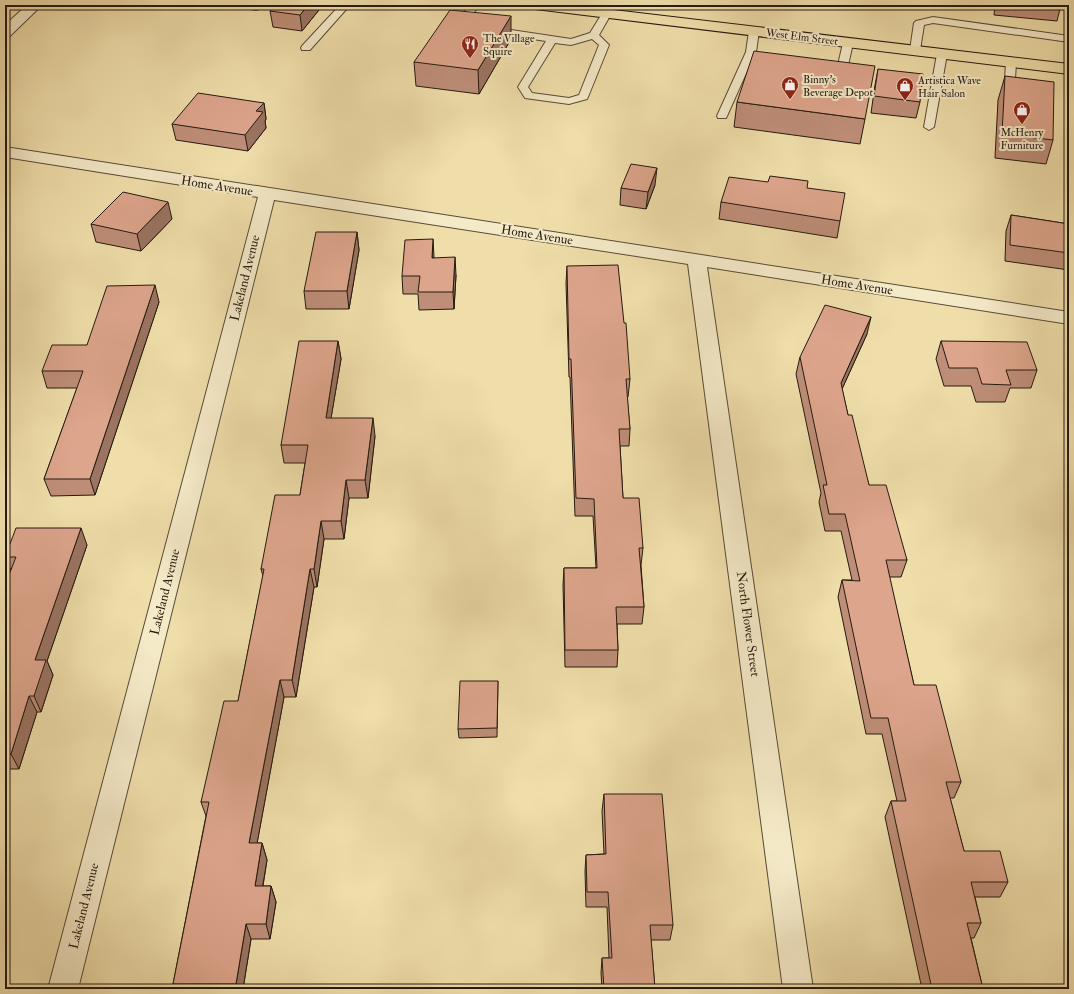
<svg xmlns="http://www.w3.org/2000/svg" width="1074" height="994" viewBox="0 0 1074 994" font-family="'IM FELL Double Pica',serif">
<style>
.lines{fill:none;stroke-linecap:round;stroke-linejoin:round}
.service-casing{stroke:#584b36;stroke-width:2}
.minor-casing{stroke:#584b36;stroke-width:2}
.primary-casing{stroke:#261a0f;stroke-width:2}
.service{fill:#f5eac8;fill-rule:evenodd}
.minor{fill:#f5eac8;fill-rule:evenodd}
.primary{fill:#efdeaa;fill-rule:evenodd}
.wall{fill:#be8e78;stroke:#261a0f}
.shaded-wall{fill:#9b7462;stroke:#261a0f}
.building{fill:#dda58c;stroke:#261a0f}
.labels{text-anchor:middle;dominant-baseline:central;stroke-width:4;stroke-linejoin:round;paint-order:stroke}
.far-street-label{font-size:11px;fill:#261a0f;stroke:#f5eac8}
.far-poi-label{font-size:11px;fill:#261a0f;stroke:#f5eac8;text-anchor:start}
.street-label{font-size:13px;fill:#261a0f;stroke:#f5eac8}
</style>
<rect width="100%" height="100%" fill="#efdeaa"/>
<filter id="stains"><feTurbulence type="fractalNoise" baseFrequency=".005" numOctaves="4"/><feColorMatrix values="0 0 0 0 .2 0 0 0 0 .09 0 0 0 0 .02 0 0 0 .5 -.17"/></filter>
<radialGradient id="worn" r=".72"><stop offset=".6" stop-color="#630" stop-opacity="0"/><stop offset="1" stop-color="#630" stop-opacity=".3"/></radialGradient>
<g class="lines">
<defs>
<g id="service">
<polygon points="237,5 268,5 266,7 256,10 239,7"/>
<polygon points="340,5 350,5 310,50 302,50 301,48 302,46"/>
<polygon points="470,5 480,5 468,19 475,27 470,30 467,29 458,19"/>
<path d="M606,11L611,14L599,35L609,45L588,97L587,99L569,104L525,98L518,87L546,41L492,33L487,30L492,27L571,39L590,33L603,12ZM592,39L599,45L579,95L569,98L532,93L528,87L555,43L571,45Z"/>
<polygon points="933,17 1069,36 1069,42 933,23 924,25 920,50 915,53 911,52 910,50 914,23 916,21"/>
<path d="M754,28L759,31L756,52L762,59L772,61L773,63C768,69 757,66 752,60L727,116L726,118H718L717,116L746,52L749,31Z"/>
<polygon points="848,40 853,43 847,70 824,71 823,69 824,67 838,65 843,43"/>
<polygon points="942,51 947,54 934,127 929,130 924,127 937,54"/>
<polygon points="1011,59 1016,62 1014,97 1009,100 1004,97 1006,62"/>
</g>
<g id="minor">
<polygon points="27,5 42,5 10,36 5,37 5,25"/>
<polygon points="5,147 1069,312 1069,324 707,267 813,989 783,989 688,264 274,200 78,989 48,989 258,197 5,157"/>
</g>
<polygon id="primary" points="528,5 571,5 1069,64 1069,74 535,9 530,8"/>
</defs>
<use href="#service" class="service-casing"/>
<use href="#minor" class="minor-casing"/>
<use href="#primary" class="primary-casing"/>
<use href="#service" class="service"/>
<use href="#minor" class="minor"/>
<use href="#primary" class="primary"/>
</g>
<g class="wall">
<polygon points="323,5 302,31 273,27 270,11"/>
<polygon points="995,5 1061,5 1057,21 994,15"/>
<polygon points="511,39 479,94 416,86 414,62"/>
<polygon points="878,69 920,102 916,118 871,113 875,85"/>
<polygon points="1005,76 1053,140 1046,164 995,158 998,100"/>
<polygon points="737,102 865,119 860,144 734,127"/>
<polygon points="264,103 266,119 265,121 266,128 248,151 176,140 172,124"/>
<polygon points="655,185 646,209 620,205 621,188"/>
<polygon points="807,188 840,221 837,238 719,219 721,202"/>
<polygon points="1011,215 1069,224 1069,270 1005,261 1006,231"/>
<polygon points="172,219 141,251 96,242 91,224"/>
<polygon points="357,232 359,250 349,309 306,309 304,291"/>
<polygon points="434,258 456,275 454,309 419,310 418,294 403,294 402,276"/>
<polygon points="567,266 630,379 628,397 627,397 630,429 629,446 620,446 623,498 643,548 641,565 644,607 642,624 617,624 618,650 617,667 565,667 563,585 564,568 596,568 593,516 575,516 570,377 569,377 566,283"/>
<polygon points="159,302 95,495 51,496 44,479 77,388 47,388 42,371 87,345"/>
<polygon points="867,334 842,389 848,415 869,485 907,560 901,577 889,577 914,685 961,782 954,798 950,798 964,851 1008,882 1000,897 975,897 981,923 974,938 971,938 983,989 922,989 885,817 891,801 897,801 882,734 866,734 838,597 842,580 852,580 841,531 825,531 819,502 821,493 796,374 800,357"/>
<polygon points="338,341 341,359 331,418 375,436 368,498 349,498 344,539 324,539 317,587 314,587 296,697 284,697 257,843 262,843 267,860 263,886 271,886 276,902 270,939 251,939 243,989 175,989 173,984 206,816 201,802 238,701 263,576 261,569 300,495 305,463 284,463 281,445"/>
<polygon points="941,341 1037,370 1031,388 1010,388 1005,402 976,402 971,386 944,386 936,359"/>
<polygon points="87,545 47,661 53,675 41,712 37,712 19,769 5,769 5,585 11,570 5,557"/>
<polygon points="498,681 497,737 459,738 458,729"/>
<polygon points="604,794 673,925 670,940 651,940 655,989 602,989 601,973 602,958 609,958 607,907 586,907 585,871 586,855 604,854 602,811"/>
</g>
<g class="shaded-wall">
<polygon points="308,5 323,5 302,31 300,15"/>
<polygon points="511,16 511,39 479,94 478,70"/>
<polygon points="264,103 266,119 265,121 266,128 248,151 245,135 256,111"/>
<polygon points="657,168 655,185 646,209 648,192"/>
<polygon points="168,202 172,219 141,251 137,234"/>
<polygon points="357,232 359,250 349,309 347,291"/>
<polygon points="433,239 434,257 433,275 432,258"/>
<polygon points="455,257 456,275 454,309 453,292"/>
<polygon points="155,285 159,302 95,495 90,479"/>
<polygon points="871,317 867,334 837,400 841,383"/>
<polygon points="338,341 341,359 328,436 326,418"/>
<polygon points="373,418 375,436 368,498 365,480"/>
<polygon points="346,480 349,498 344,539 341,521"/>
<polygon points="321,521 324,539 317,587 314,569"/>
<polygon points="81,528 87,545 47,661 53,675 41,712 34,696 35,660"/>
<polygon points="310,569 314,587 296,697 292,680"/>
<polygon points="280,680 284,697 254,860 249,843"/>
<polygon points="29,696 37,712 19,769 11,754"/>
<polygon points="262,843 267,860 260,902 255,886"/>
<polygon points="271,886 276,902 270,939 266,924"/>
<polygon points="246,924 251,939 243,989 238,989 236,984"/>
</g>
<g class="building">
<polygon points="276,5 308,5 300,15 270,11"/>
<polygon points="450,10 511,16 478,70 414,62"/>
<polygon points="754,51 875,66 865,119 737,102"/>
<polygon points="878,69 923,74 920,102 874,96"/>
<polygon points="1005,76 1054,82 1053,140 1002,134"/>
<polygon points="198,93 264,103 256,111 263,112 245,135 172,124"/>
<polygon points="631,164 657,168 648,192 621,188"/>
<polygon points="770,176 808,181 807,188 845,193 840,221 721,202 729,177 768,182"/>
<polygon points="123,192 168,202 137,234 91,224"/>
<polygon points="1011,215 1069,224 1069,253 1010,245"/>
<polygon points="316,232 357,232 347,291 304,291"/>
<polygon points="433,239 432,258 455,257 453,292 418,292 420,276 402,276 405,240"/>
<polygon points="618,265 624,323 626,323 630,379 626,379 630,429 619,429 623,498 639,498 643,548 639,548 644,607 616,607 618,650 565,650 564,568 597,568 594,499 576,498 571,359 569,359 567,266"/>
<polygon points="155,285 90,479 44,479 83,371 42,371 52,345 87,345 107,286"/>
<polygon points="825,305 871,317 841,383 848,415 852,415 869,485 886,485 907,560 886,560 914,685 936,685 961,782 946,782 964,851 1000,851 1008,882 971,882 981,923 967,923 983,989 932,989 891,801 906,801 888,718 871,718 842,580 860,581 845,514 829,514 823,485 827,485 800,357"/>
<polygon points="299,341 338,341 326,418 373,418 365,480 346,480 341,521 321,521 314,569 310,569 292,680 280,680 249,843 262,843 255,886 271,886 266,924 246,924 236,984 173,984 209,802 201,802 224,701 238,701 264,569 261,569 275,495 300,495 308,445 281,445"/>
<polygon points="941,341 1027,342 1037,370 1006,370 1011,385 982,384 977,368 949,368"/>
<polygon points="16,528 81,528 35,660 46,660 34,696 29,696 11,754 5,754 5,585 16,557 5,557"/>
<polygon points="460,681 498,681 497,728 458,729"/>
<polygon points="604,794 662,794 673,925 650,925 655,989 604,989 602,958 612,958 608,892 587,892 586,855 606,854"/>
</g>
<defs>
<symbol id="restaurant-pin" viewBox="-11 -11 22 30"><path d="M0 17L-7.5 6A9.5 9.5 0 1 1 7.5 6Z" fill="#8f2418" stroke="#f5eac8"/><path d="M-5-6h1v4h1v-4h1v4h1v-4h1v5L-1.5 .5V6h-2V.5L-5-1ZM5-6V6H3V1.5H1.5Q1.5-4 5-6Z" fill="#fff"/></symbol>
<symbol id="shop-pin" viewBox="-11 -11 22 30"><path d="M0 17L-7.5 6A9.5 9.5 0 1 1 7.5 6Z" fill="#8f2418" stroke="#f5eac8"/><path d="M-5-2.5h2.3a2.7 3.5 0 0 1 5.4 0H5L5.5 6h-11ZM-1.5-2.5h3a1.5 2.3 0 0 0-3 0Z" fill="#fff"/></symbol>
</defs>
<g fill-rule="evenodd">
<use href="#restaurant-pin" x="460" y="34" width="20" height="27"/>
<use href="#shop-pin" x="780" y="75" width="20" height="27"/>
<use href="#shop-pin" x="895" y="76" width="20" height="27"/>
<use href="#shop-pin" x="1012" y="100" width="20" height="27"/>
</g>
<g class="labels">
<g class="far-street-label">
<text transform="translate(802 37) rotate(7)">West Elm Street</text>
</g>
<g class="far-poi-label">
<text x="483" y="38">The Village<tspan x="483" dy="13">Squire</tspan></text>
<text x="803" y="79">Binny's<tspan x="803" dy="13">Beverage Depot</tspan></text>
<text x="918" y="80">Artistica Wave<tspan x="918" dy="13">Hair Salon</tspan></text>
<text x="1022" y="132" text-anchor="middle">McHenry<tspan x="1022" dy="13">Furniture</tspan></text>
</g>
<g class="street-label">
<text transform="translate(217 186) rotate(9)">Home Avenue</text>
<text transform="translate(537 235) rotate(9)">Home Avenue</text>
<text transform="translate(245 278) rotate(-76)">Lakeland Avenue</text>
<text transform="translate(857 285) rotate(9)">Home Avenue</text>
<text transform="translate(165 592) rotate(-76)">Lakeland Avenue</text>
<text transform="translate(748 624) rotate(82)">North Flower Street</text>
<text transform="translate(84 906) rotate(-76)">Lakeland Avenue</text>
</g>
</g>
<rect width="1074" height="994" fill="none" stroke="#efdeaa" stroke-width="20"/>
<rect x="6" y="6" width="1062" height="982" fill="none" stroke="#261a0f" stroke-width="2"/>
<rect x="10" y="10" width="1054" height="974" fill="none" stroke="#261a0f"/>
<rect width="100%" height="100%" filter="url(#stains)"/>
<rect width="100%" height="100%" fill="url(#worn)"/>
</svg>
